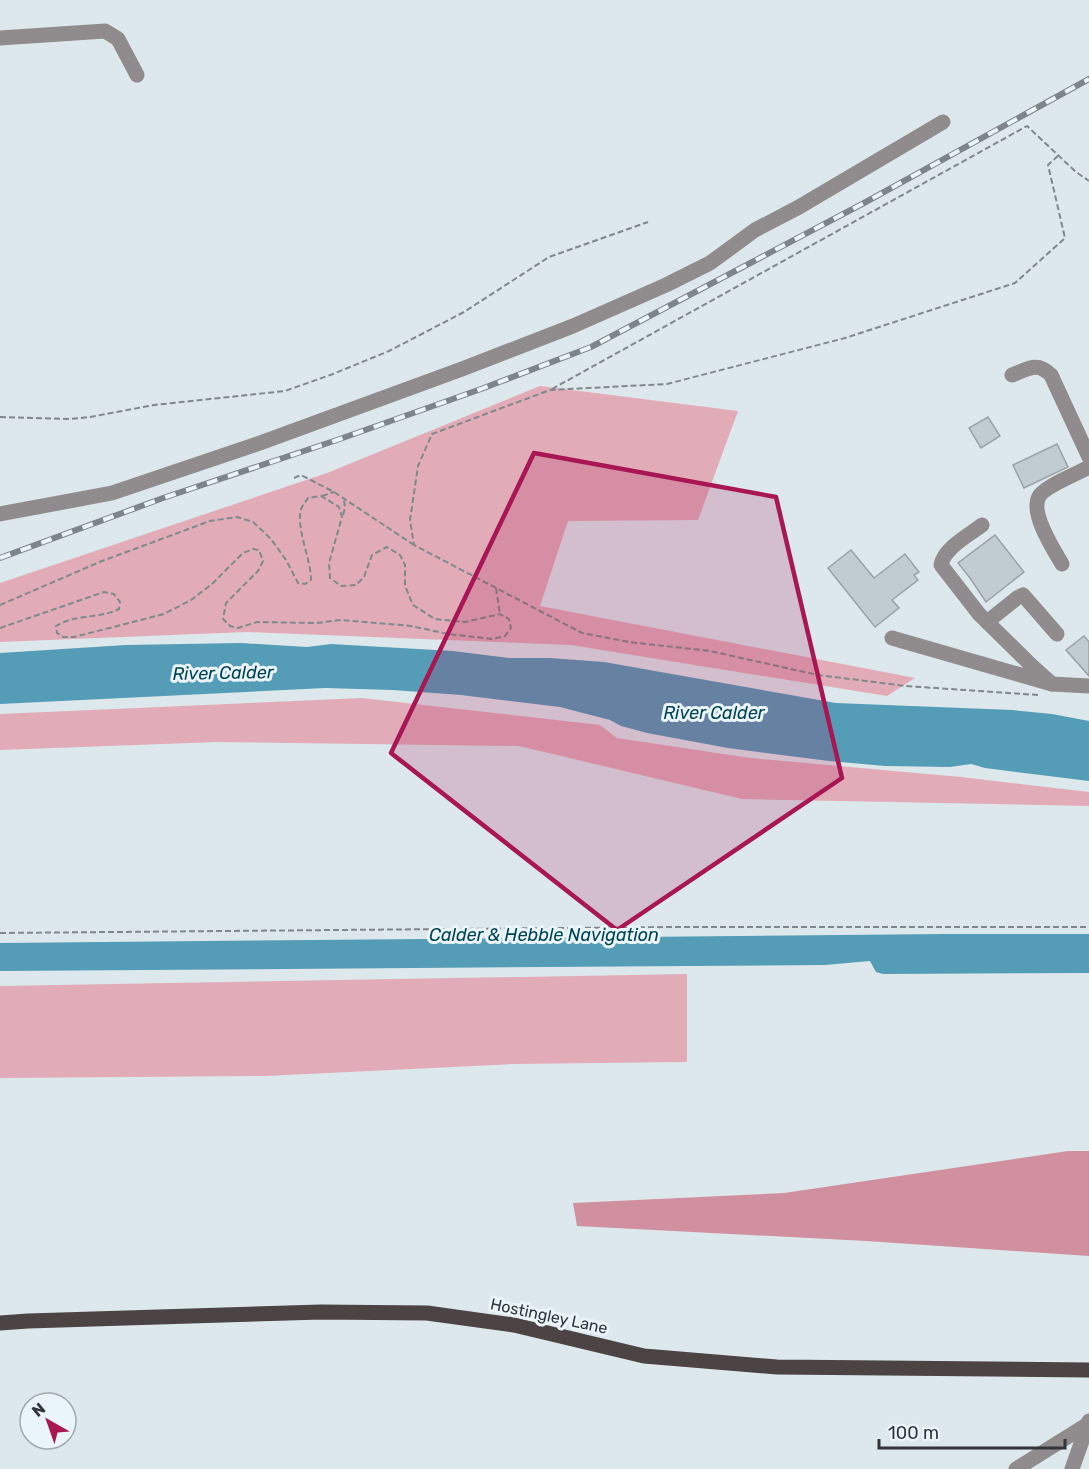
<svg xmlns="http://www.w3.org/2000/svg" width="1089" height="1469" viewBox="0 0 1089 1469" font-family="Rubik,sans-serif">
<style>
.green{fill:#e1acb8}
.forest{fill:#d1909f}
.water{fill:#559cb6}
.building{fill:#c1ccd0;stroke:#99a3a7;stroke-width:1.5}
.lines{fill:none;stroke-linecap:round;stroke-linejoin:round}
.path{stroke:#81888b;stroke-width:2;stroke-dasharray:6 3;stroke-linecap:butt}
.minor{stroke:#908b8c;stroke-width:15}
.major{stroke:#4b4344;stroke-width:15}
.rail-casing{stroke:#7e8588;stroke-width:6}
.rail{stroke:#eaf5fa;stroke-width:4;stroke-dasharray:11;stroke-linecap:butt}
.marked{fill:#a81753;fill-opacity:0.2;stroke:#a81753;stroke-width:4.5;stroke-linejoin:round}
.labels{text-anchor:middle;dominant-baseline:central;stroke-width:6;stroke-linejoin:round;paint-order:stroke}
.street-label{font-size:16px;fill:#313537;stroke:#eaf5fa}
.water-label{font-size:18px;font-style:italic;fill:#014356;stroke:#eaf5fa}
</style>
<rect width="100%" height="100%" fill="#dde8ec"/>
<g class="green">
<polygon points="540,386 738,411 698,520 568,521 540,606 915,678 887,696 571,645 246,632 0,642 0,583 327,473"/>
<polygon points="362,698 600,725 617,738 750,758 961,777 1089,792 1089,806 742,799 519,746 218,742 0,750 0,714"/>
<polygon points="687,974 687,1062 513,1064 266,1076 0,1078 0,986"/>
</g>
<polygon class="forest" points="1068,1151 1089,1151 1089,1256 866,1241 577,1226 573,1203 784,1193"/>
<g class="water">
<polygon points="241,643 307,647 331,644 453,651 509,658 550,658 604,662 836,703 1012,710 1052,714 1089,721 1089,781 985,768 971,764 950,767 885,766 829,761 728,748 647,733 621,726 610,720 560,707 461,695 393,690 325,688 0,704 0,653 126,645"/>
<polygon points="945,934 1089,934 1089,973 883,974 876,972 870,961 825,965 0,971 0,943"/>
</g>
<g class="building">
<polygon points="988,417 1000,436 981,448 969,428"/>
<polygon points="1057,444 1068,467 1024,488 1013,465"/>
<polygon points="995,535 1024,572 986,602 970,578 958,563"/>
<polygon points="851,550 874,578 905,554 919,572 914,575 918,580 892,600 899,608 875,627 828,568"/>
<polygon points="1084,636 1089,642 1089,676 1066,650"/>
</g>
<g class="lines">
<g class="path">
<polyline points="552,389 1027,126 1076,172 1089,181"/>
<polyline points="0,417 70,419 90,417 154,405 285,391 333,374 389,351 464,312 549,257 648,222"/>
<polyline points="294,478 301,475 334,492 414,545"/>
<polyline points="322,496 334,492"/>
<polyline points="343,515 345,508 344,500"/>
<polyline points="496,588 500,614"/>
<path d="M0,605L102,561L210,521L237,517L253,522L271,539L286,560L298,583L305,584L311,580C311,558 294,524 302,507C304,504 306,501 308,498L321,496L339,507L342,517L329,563L330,578L341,586L356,585L364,577L372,555L387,547L400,555L405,565V586L413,605L435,619L465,622L500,614L509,619L511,628L505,636L492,639L448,634L411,626L340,620L316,623L257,622L238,628L230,626L223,619L226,603L258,571L263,561L259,550L253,549L243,553L212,584L191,600L164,614L74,637H63L57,633L56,626C75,614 99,619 119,609L120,602L114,594L104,592L0,628"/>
<polyline points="1038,695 906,686 818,675 710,651 629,642 582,633 414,545 410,520 418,466 432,434 550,390 667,384 845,338 1015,283 1065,238 1048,165 1059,155"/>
<polyline points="0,933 672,927 1089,927"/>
</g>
<g class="minor">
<polyline points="0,38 105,31 118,39 137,75"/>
<path d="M1012,375C1028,369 1037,361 1051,375L1089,457"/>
<polyline points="0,514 112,493 260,443 462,369 573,326 666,285 710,263 755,230 799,207 943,122"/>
<path d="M982,525C969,535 944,548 941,565L979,614L1031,665L1052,684"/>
<path d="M1062,564C1054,550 1028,511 1040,495C1048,485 1077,474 1089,467"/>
<polyline points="987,622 1017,598 1023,595 1057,634"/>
<polyline points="892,638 1052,684 1089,686"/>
<polyline points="1016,1469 1088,1424"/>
<polyline points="1072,1469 1089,1421"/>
</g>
<polyline class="major" points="0,1323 28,1321 321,1312 427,1313 514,1325 644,1356 777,1367 1089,1370"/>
<defs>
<polyline id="rail" points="0,558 163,498 337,440 481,389 591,347 864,203 1089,79"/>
</defs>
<use href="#rail" class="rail-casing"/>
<use href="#rail" class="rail"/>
</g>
<path class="marked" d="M534,453L776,497L842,778L617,930L391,753Z"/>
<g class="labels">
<g class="street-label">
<text transform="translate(549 1316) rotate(12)">Hostingley Lane</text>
</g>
<g class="water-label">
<text transform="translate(223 673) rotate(-1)">River Calder</text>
<text x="714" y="713">River Calder</text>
<text x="544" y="935">Calder &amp; Hebble Navigation</text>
</g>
</g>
<g transform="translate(48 1421) rotate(320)"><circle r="28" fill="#eaf5fa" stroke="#a0a8ac" stroke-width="1.5"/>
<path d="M0-4.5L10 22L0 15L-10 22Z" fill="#a81753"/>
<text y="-9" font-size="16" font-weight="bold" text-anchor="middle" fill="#313537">N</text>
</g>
<path d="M879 1439v9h186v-9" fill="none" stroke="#313537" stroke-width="3"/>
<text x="888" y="1439" font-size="18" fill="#313537" stroke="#eaf5fa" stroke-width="4.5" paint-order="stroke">100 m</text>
</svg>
